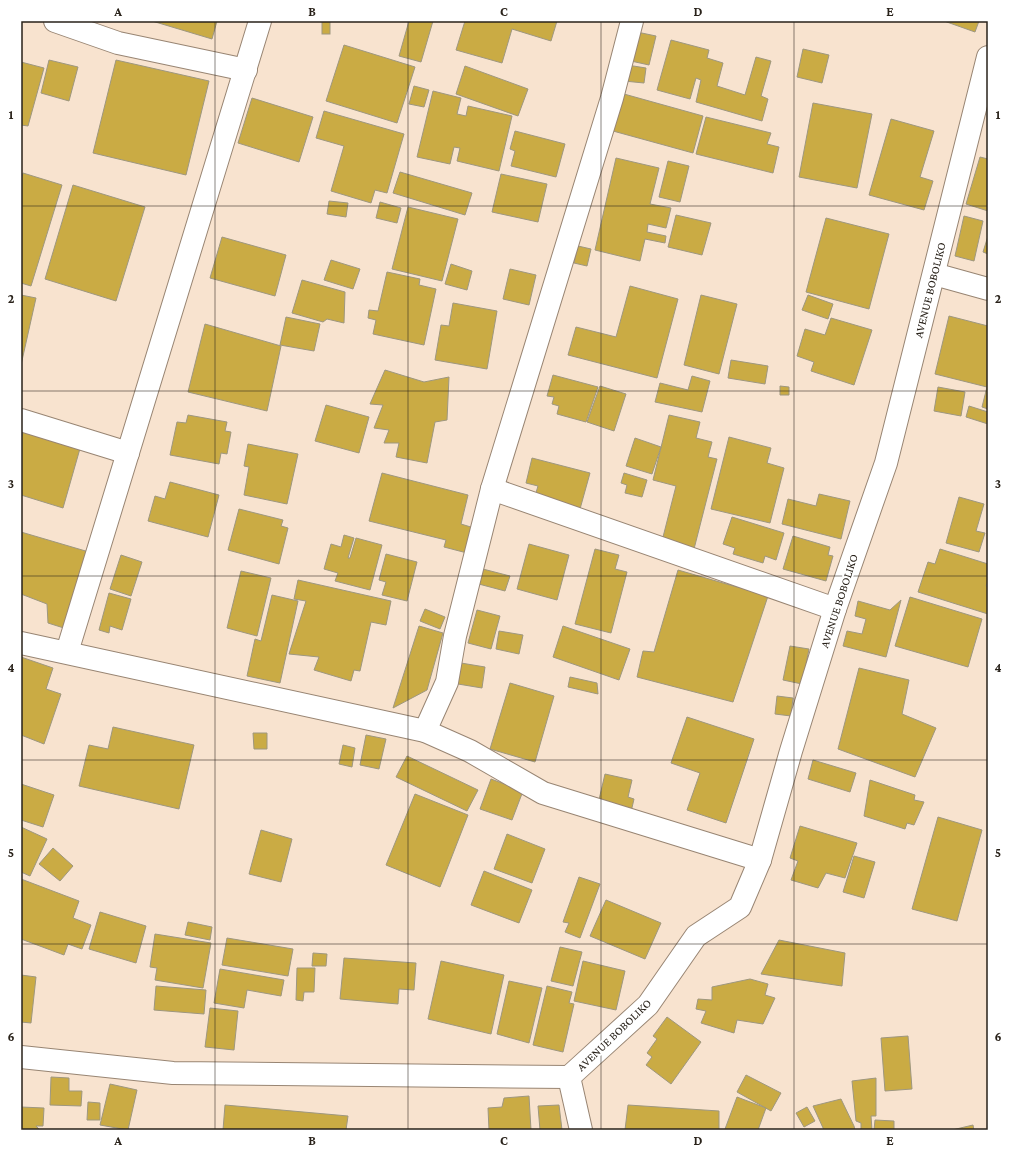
<svg xmlns="http://www.w3.org/2000/svg" width="1009" height="1151" viewBox="0 0 1009 1151" font-family="'Crimson Pro',serif">
<style>
.building{fill:#caab44;stroke:#9e977f}
.lines{fill:none;stroke-linecap:round;stroke-linejoin:round}
.minor-casing{stroke:#988573;stroke-width:24}
.minor{stroke:#fff;stroke-width:22}
.grid{fill:none;stroke:#29221a;stroke-width:1;stroke-opacity:0.55}
.labels{text-anchor:middle;dominant-baseline:central;stroke-width:4;stroke-linejoin:round;paint-order:stroke}
.street-label{font-size:12px;fill:#29221a;stroke:#fff}
.neatline{fill:none;stroke:#29221a;stroke-width:1.5}
.grid-label{font-size:13px;text-anchor:middle;font-weight:bold;fill:#29221a}
</style>
<rect width="100%" height="100%" fill="#f8e3cf"/>
<g class="building">
<polygon points="152,21 217,21 212,39"/>
<rect x="322" y="21" width="8" height="13"/>
<polygon points="409,21 433,21 421,62 399,56"/>
<polygon points="465,21 557,21 551,41 512,29 502,63 456,50"/>
<polygon points="944,21 979,21 975,32"/>
<polygon points="637,32 656,36 649,65 631,61"/>
<polygon points="671,40 709,50 707,58 723,63 717,86 745,95 756,57 771,61 761,96 768,99 762,121 696,102 701,80 696,78 690,99 657,90"/>
<polygon points="344,45 415,67 397,123 326,101"/>
<polygon points="803,49 829,55 822,83 797,77"/>
<polygon points="49,60 78,67 69,101 41,93"/>
<polygon points="116,60 209,81 186,175 93,153"/>
<polygon points="21,62 44,68 28,126 21,125"/>
<polygon points="627,65 646,68 644,83 624,81"/>
<polygon points="465,66 528,89 518,116 456,94"/>
<polygon points="414,86 429,90 424,107 409,104"/>
<polygon points="433,91 461,98 457,114 466,116 468,106 512,116 499,171 457,161 460,148 454,147 450,164 417,157"/>
<polygon points="624,94 703,116 693,153 613,131"/>
<polygon points="252,98 313,117 299,162 238,143"/>
<polygon points="813,103 872,114 857,188 799,177"/>
<polygon points="324,111 404,134 387,193 375,190 371,203 331,191 344,146 316,138"/>
<polygon points="706,117 771,133 767,144 779,147 773,173 696,154"/>
<polygon points="891,119 934,131 920,177 933,181 924,210 869,195"/>
<polygon points="515,131 565,144 556,177 511,166 515,151 510,149"/>
<polygon points="980,157 988,159 988,211 966,204"/>
<polygon points="616,158 659,168 650,204 671,208 666,228 648,224 647,232 666,236 665,243 645,239 640,261 595,250"/>
<polygon points="668,161 689,166 680,202 659,197"/>
<polygon points="400,172 472,193 465,215 393,193"/>
<polygon points="23,173 62,185 31,286 21,283 21,181"/>
<polygon points="501,174 547,184 538,222 492,212"/>
<polygon points="73,185 145,207 116,301 45,279"/>
<polygon points="329,201 348,203 346,217 327,214"/>
<polygon points="380,202 401,208 397,223 376,218"/>
<polygon points="408,207 458,219 442,281 392,269"/>
<polygon points="676,215 711,223 702,255 668,247"/>
<polygon points="964,216 983,221 974,261 955,256"/>
<polygon points="826,218 889,234 869,309 806,292"/>
<polygon points="988,236 988,254 983,252"/>
<polygon points="222,237 286,255 275,296 210,278"/>
<polygon points="578,246 591,249 587,266 574,263"/>
<polygon points="331,260 360,269 353,289 324,280"/>
<polygon points="451,264 472,271 467,290 445,284"/>
<polygon points="510,269 536,275 529,305 503,299"/>
<polygon points="387,272 420,279 419,285 436,289 424,345 373,334 376,320 368,318 369,310 378,311"/>
<polygon points="302,280 345,292 344,323 327,319 323,322 292,313"/>
<polygon points="630,286 678,299 657,378 568,355 576,327 616,337"/>
<polygon points="21,295 36,298 21,365"/>
<polygon points="701,295 737,304 719,374 684,365"/>
<polygon points="808,295 833,304 828,319 802,310"/>
<polygon points="453,303 497,311 487,369 435,360 441,325 449,326"/>
<polygon points="949,316 988,326 988,409 982,407 987,387 935,374"/>
<polygon points="286,317 320,324 314,351 280,345"/>
<polygon points="831,318 872,330 854,385 811,371 814,362 797,356 805,329 825,335"/>
<polygon points="205,324 281,346 267,411 188,392"/>
<polygon points="731,360 768,366 765,384 728,378"/>
<polygon points="385,370 424,382 449,377 447,420 435,422 427,463 396,457 399,443 384,443 389,430 374,428 383,405 370,404"/>
<polygon points="553,375 598,387 586,422 557,414 559,406 552,404 554,397 547,396"/>
<polygon points="692,376 710,381 702,412 655,402 660,383 688,390"/>
<polygon points="600,386 626,394 614,431 587,422"/>
<polygon points="780,386 789,387 789,395 780,395"/>
<polygon points="938,387 965,392 961,416 934,411"/>
<polygon points="326,405 369,417 359,453 315,441"/>
<polygon points="969,406 988,412 988,424 966,417"/>
<polygon points="188,415 227,422 225,431 231,432 227,454 221,453 219,464 170,455 177,422 186,423"/>
<polygon points="669,415 700,422 696,438 712,442 708,457 717,459 694,549 662,541 676,486 653,480"/>
<polygon points="24,429 81,445 63,508 21,495 21,439"/>
<polygon points="729,437 771,448 767,463 784,468 770,523 711,509"/>
<polygon points="635,438 661,447 652,474 626,466"/>
<polygon points="248,444 298,454 287,504 244,495 249,467 244,466"/>
<polygon points="532,458 590,473 580,509 535,496 538,486 526,483"/>
<polygon points="382,473 468,495 461,524 474,528 467,553 444,547 446,540 369,521"/>
<polygon points="624,473 647,480 642,497 625,493 627,485 621,483"/>
<polygon points="170,482 219,495 208,537 148,521 155,496 165,499"/>
<polygon points="819,494 850,501 841,539 782,524 788,499 816,506"/>
<polygon points="959,497 984,504 976,531 985,533 979,552 946,543"/>
<polygon points="239,509 283,520 281,526 288,528 279,564 228,550"/>
<polygon points="732,517 784,533 776,560 765,556 763,563 733,554 735,548 723,544"/>
<polygon points="21,532 89,552 67,629 48,623 47,604 21,594"/>
<polygon points="344,535 354,538 348,558 350,558 356,538 382,545 370,590 335,581 338,573 324,569 331,544 341,547"/>
<polygon points="793,536 830,547 828,555 833,556 826,581 783,569"/>
<polygon points="529,544 569,555 557,600 517,589"/>
<polygon points="595,549 619,555 615,569 627,572 611,633 575,624"/>
<polygon points="940,549 988,564 988,581 986,586 988,587 988,614 918,592 928,562 935,564"/>
<polygon points="386,554 417,562 407,601 382,595 386,582 379,580"/>
<polygon points="121,555 142,562 131,596 110,589"/>
<polygon points="479,568 510,576 505,591 475,583"/>
<polygon points="678,570 768,596 733,702 637,677 643,651 654,652"/>
<polygon points="241,571 271,578 257,636 227,628"/>
<polygon points="298,580 391,601 386,625 371,622 360,671 354,670 351,681 314,670 319,657 289,654 306,601 294,599"/>
<polygon points="109,593 131,599 122,630 110,626 109,633 99,630"/>
<polygon points="272,595 298,601 280,683 247,676 255,639 261,641"/>
<polygon points="910,597 982,619 968,667 895,646"/>
<polygon points="901,600 886,657 843,646 847,631 862,634 866,619 855,616 858,601 890,610"/>
<polygon points="425,609 445,617 440,629 420,621"/>
<polygon points="477,610 500,616 491,649 468,643"/>
<polygon points="419,626 443,633 427,690 393,708"/>
<polygon points="563,626 630,649 619,680 553,657"/>
<polygon points="499,631 523,635 519,654 496,649"/>
<polygon points="790,646 809,649 802,684 783,680"/>
<polygon points="21,657 53,668 46,689 61,694 44,744 21,735"/>
<polygon points="461,663 485,667 482,688 458,684"/>
<polygon points="859,668 909,680 902,714 936,728 915,777 838,749"/>
<polygon points="570,677 597,683 598,694 568,687"/>
<polygon points="510,683 554,696 535,762 490,749"/>
<polygon points="777,696 793,698 791,716 775,714"/>
<polygon points="687,717 754,739 726,823 687,810 700,773 671,763"/>
<polygon points="113,727 194,745 179,809 79,786 89,745 108,749"/>
<polygon points="253,733 267,733 267,749 254,749"/>
<polygon points="366,735 386,739 379,769 360,765"/>
<polygon points="343,745 355,748 352,767 339,764"/>
<polygon points="407,756 478,790 467,811 396,777"/>
<polygon points="813,760 856,773 850,792 808,779"/>
<polygon points="605,774 632,780 628,797 634,799 631,812 598,804"/>
<polygon points="491,779 523,791 512,820 480,809"/>
<polygon points="870,780 915,795 914,800 924,802 914,825 907,823 905,829 864,816"/>
<polygon points="21,784 54,795 43,827 21,820"/>
<polygon points="415,794 468,815 440,887 386,865"/>
<polygon points="938,817 982,830 957,921 912,909"/>
<polygon points="800,826 857,843 845,878 826,873 818,888 791,880 798,861 790,858"/>
<polygon points="21,827 47,839 30,876 21,872"/>
<polygon points="261,830 292,839 281,882 249,874"/>
<polygon points="507,834 545,849 532,883 494,869"/>
<polygon points="53,848 73,866 60,881 39,864"/>
<polygon points="854,856 875,862 864,898 843,892"/>
<polygon points="484,871 532,890 519,923 471,905"/>
<polygon points="579,877 600,884 580,938 565,932 569,923 563,922"/>
<polygon points="21,879 79,901 73,918 91,925 82,949 68,944 64,955 21,939"/>
<polygon points="606,900 661,923 645,959 590,936"/>
<polygon points="100,912 146,926 136,963 89,949"/>
<polygon points="188,922 212,927 210,940 185,935"/>
<polygon points="155,934 211,943 203,988 155,980 157,968 150,967"/>
<polygon points="227,938 293,949 288,976 222,965"/>
<polygon points="779,940 845,953 842,986 761,974"/>
<polygon points="560,947 582,952 573,986 551,981"/>
<polygon points="313,953 327,954 326,966 312,966"/>
<polygon points="344,958 416,963 414,990 399,989 398,1004 340,999"/>
<polygon points="441,961 504,975 491,1034 428,1019"/>
<polygon points="583,961 625,971 616,1010 574,1001"/>
<polygon points="297,968 315,968 314,992 304,992 303,1001 296,1000"/>
<polygon points="220,969 284,980 281,996 247,990 244,1008 214,1003"/>
<polygon points="21,975 36,977 31,1023 21,1022"/>
<polygon points="750,979 768,984 765,995 775,998 763,1024 737,1020 734,1033 701,1023 706,1011 696,1009 698,999 712,1000 712,987"/>
<polygon points="509,981 542,988 529,1043 497,1034"/>
<polygon points="156,986 206,990 204,1014 154,1010"/>
<polygon points="547,986 572,992 569,1003 574,1004 563,1052 533,1045"/>
<polygon points="210,1008 238,1011 234,1050 205,1047"/>
<polygon points="667,1017 701,1042 671,1084 646,1065 652,1057 647,1053 657,1039 653,1036"/>
<polygon points="908,1036 912,1089 885,1091 881,1038"/>
<polygon points="746,1075 781,1093 771,1111 737,1092"/>
<polygon points="51,1077 69,1078 69,1091 82,1091 81,1106 50,1105"/>
<polygon points="876,1078 876,1116 871,1116 872,1130 861,1130 861,1123 856,1121 852,1081"/>
<polygon points="110,1084 137,1090 128,1130 100,1125"/>
<polygon points="529,1096 531,1130 489,1130 488,1108 502,1107 504,1098"/>
<polygon points="737,1097 766,1108 758,1130 728,1130 725,1129"/>
<polygon points="841,1099 854,1126 855,1130 824,1130 813,1106"/>
<polygon points="88,1102 100,1103 100,1120 87,1120"/>
<polygon points="225,1105 348,1116 346,1130 223,1130"/>
<polygon points="559,1105 562,1130 540,1130 538,1106"/>
<polygon points="628,1105 719,1111 719,1130 625,1130"/>
<polygon points="21,1107 44,1108 43,1126 36,1126 40,1130 21,1130"/>
<polygon points="807,1107 815,1121 804,1127 796,1113"/>
<polygon points="875,1120 894,1121 894,1130 874,1130"/>
<polygon points="973,1125 974,1130 952,1130"/>
</g>
<g class="lines">
<defs>
<g id="minor">
<polyline points="55,21 118,43 246,70"/>
<polyline points="934,274 988,289"/>
<polyline points="21,420 128,453"/>
<polyline points="492,489 835,609"/>
<polyline points="21,643 425,731 470,751 543,793 760,860"/>
<polyline points="67,652 260,21"/>
<polyline points="425,731 447,682 455,636 492,489 612,98 632,21"/>
<polyline points="21,1057 173,1073 569,1077"/>
<polyline points="569,1077 648,1005 696,936 740,907 760,860 791,751 835,609 886,463 988,57"/>
<polyline points="569,1077 581,1130"/>
</g>
</defs>
<use href="#minor" class="minor-casing"/>
<use href="#minor" class="minor"/>
</g>
<path class="grid" d="M215,21V1130M408,21V1130M601,21V1130M794,21V1130M21,206H988M21,391H988M21,576H988M21,760H988M21,944H988"/>
<g class="labels">
<g class="street-label">
<text transform="translate(930 290) rotate(-76)">AVENUE BOBOLIKO</text>
<text transform="translate(839 601) rotate(-72)">AVENUE BOBOLIKO</text>
<text transform="translate(614 1035) rotate(-44)">AVENUE BOBOLIKO</text>
</g>
</g>
<rect width="1009" height="1151" fill="none" stroke="#ffffff" stroke-width="44"/>
<rect x="22" y="22" width="965" height="1107" class="neatline"/>
<g class="grid-label">
<text x="118" y="16">A</text>
<text x="312" y="16">B</text>
<text x="504" y="16">C</text>
<text x="698" y="16">D</text>
<text x="890" y="16">E</text>
<text x="11" y="119">1</text>
<text x="998" y="119">1</text>
<text x="11" y="303">2</text>
<text x="998" y="303">2</text>
<text x="11" y="488">3</text>
<text x="998" y="488">3</text>
<text x="11" y="672">4</text>
<text x="998" y="672">4</text>
<text x="11" y="857">5</text>
<text x="998" y="857">5</text>
<text x="11" y="1041">6</text>
<text x="998" y="1041">6</text>
<text x="118" y="1145">A</text>
<text x="312" y="1145">B</text>
<text x="504" y="1145">C</text>
<text x="698" y="1145">D</text>
<text x="890" y="1145">E</text>
</g>
</svg>
